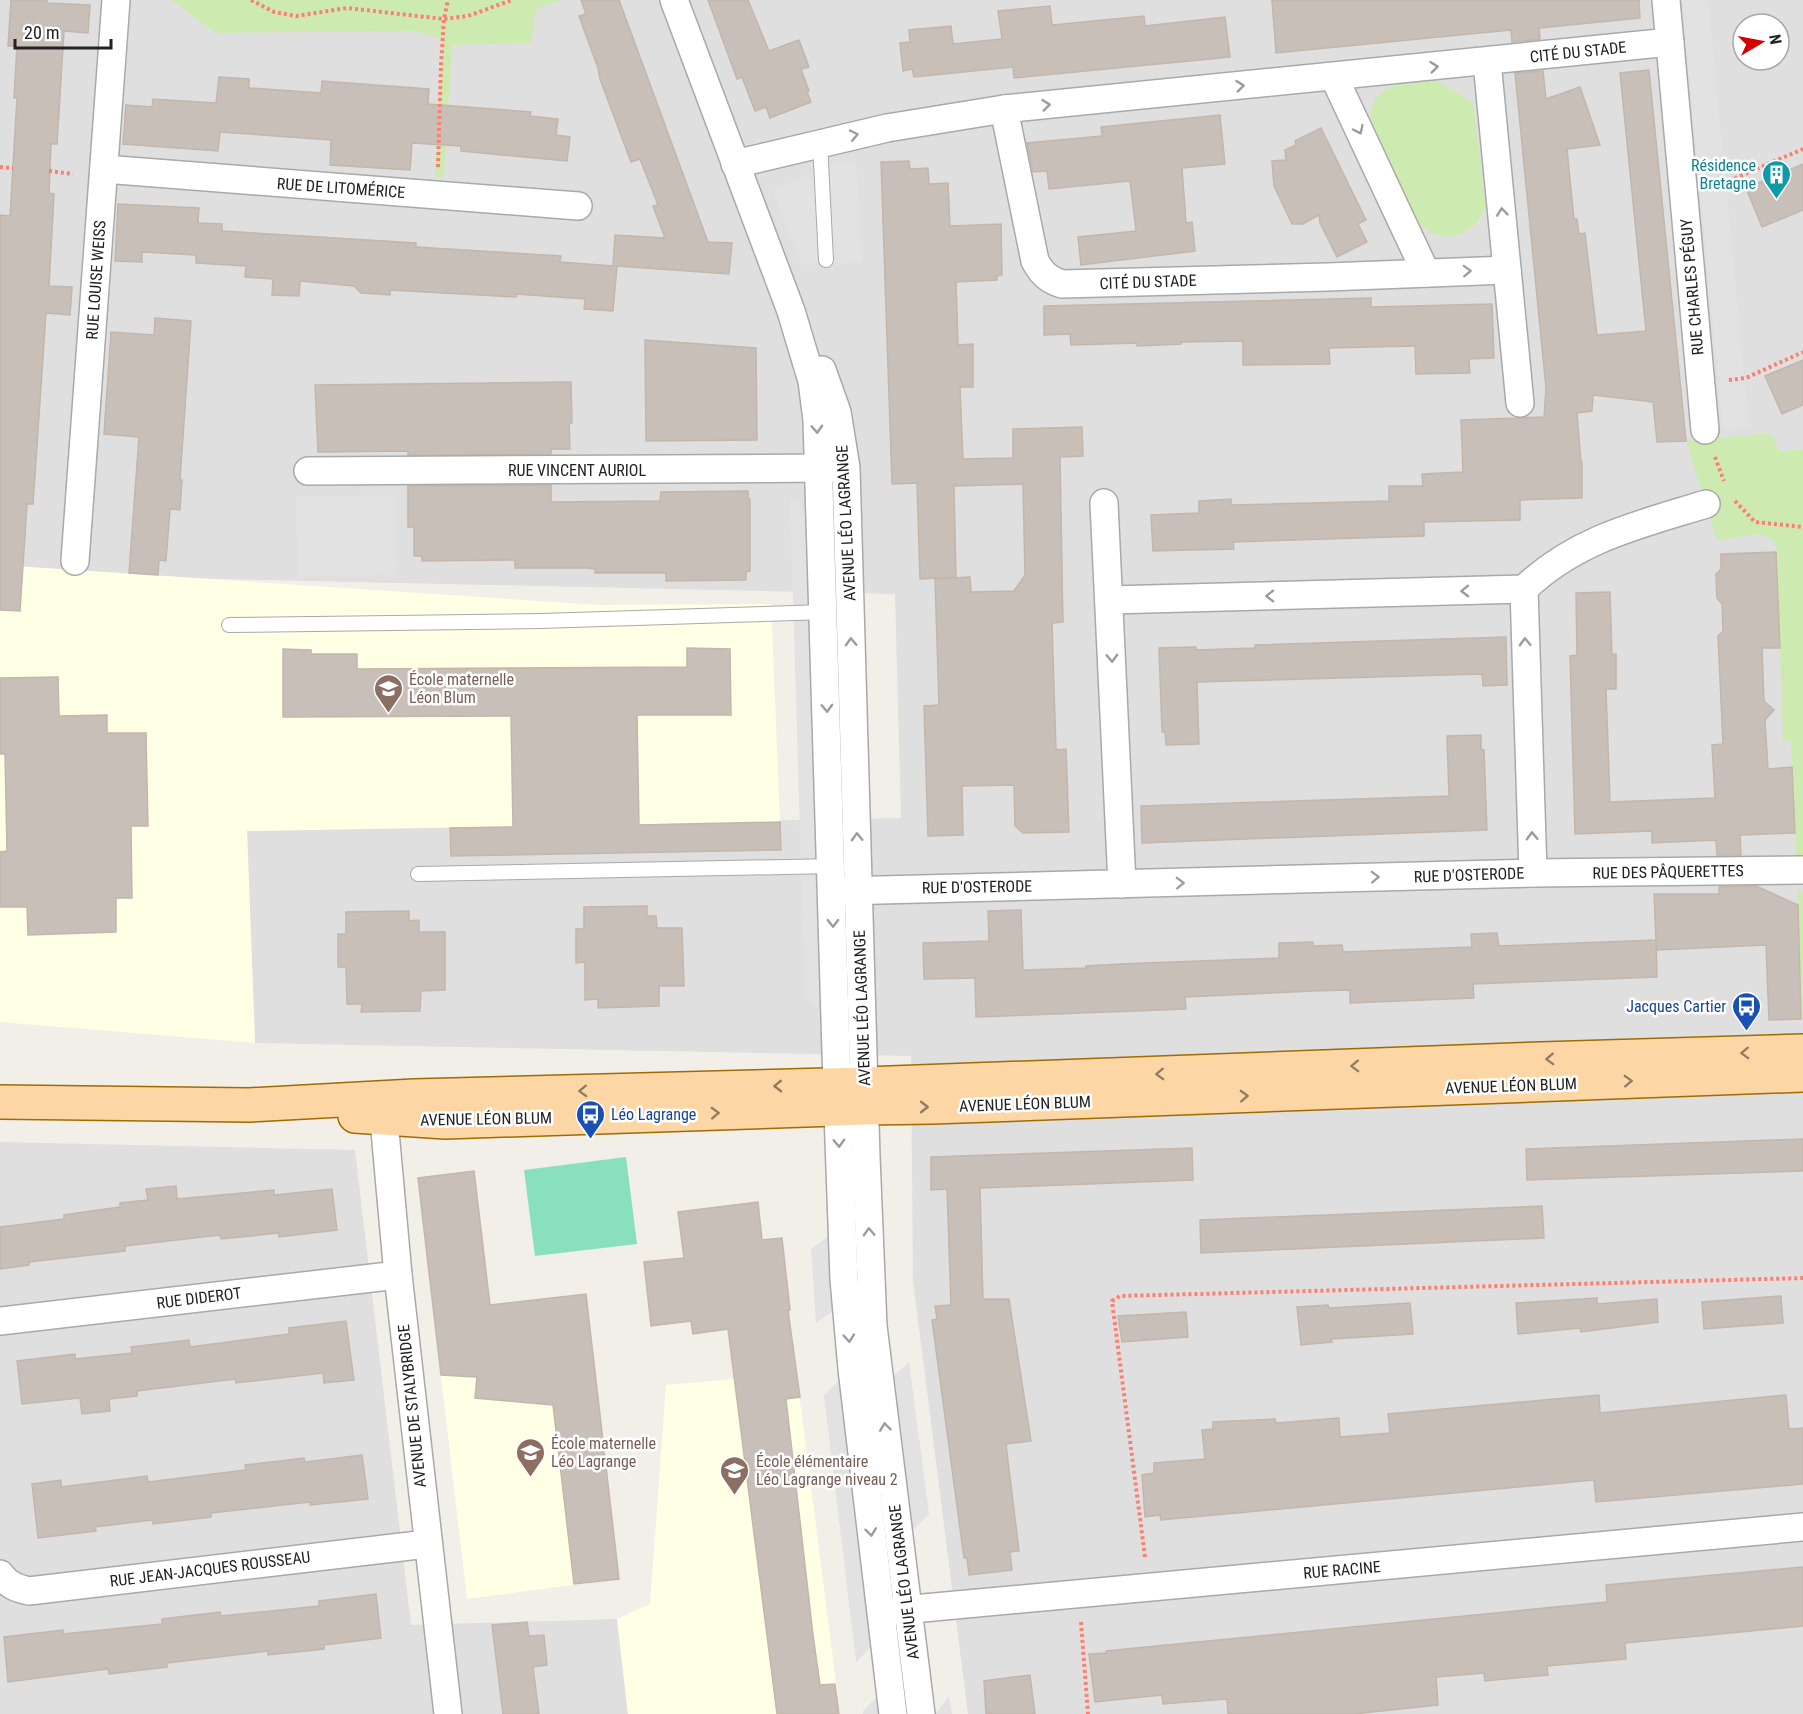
<svg xmlns="http://www.w3.org/2000/svg" width="1803" height="1714" viewBox="0 0 1803 1714" font-family="'Roboto Condensed',sans-serif">
<style>
.residential{fill:#e0dfdf;fill-rule:evenodd}
.education{fill:#ffffe5}
.grass{fill:#cdebb0}
.pitch{fill:#88e0be}
.parking{fill:#e2e2e2}
.building{fill:#c7bfb8;stroke:#c4b6ab;stroke-width:1.5}
.lines{fill:none;stroke-linecap:round;stroke-linejoin:round}
.lane-casing{stroke:#a9a9a9;stroke-width:16}
.street-casing{stroke:#a9a9a9;stroke-width:30}
.primary-casing{stroke:#a06b00;stroke-width:36}
.path{stroke:#fa8072;stroke-width:4;stroke-dasharray:3 3;stroke-linecap:butt}
.lane{stroke:#fff;stroke-width:14}
.street{stroke:#fff;stroke-width:27}
.primary{stroke:#fcd6a4;stroke-width:33}
.oneway{stroke:#9c9c9c}
.oneway2{stroke:#8f7c63}
.labels{text-anchor:middle;dominant-baseline:central;stroke-width:5;stroke-linejoin:round;paint-order:stroke}
.street-label{font-size:16px;fill:#222;stroke:#fff}
.culture-label{font-size:16px;fill:#0d838f;stroke:#fff;text-anchor:end}
.education-label{font-size:16px;fill:#785e54;stroke:#fff;text-anchor:start}
.transit-label{font-size:16px;fill:#164399;stroke:#fff;text-anchor:end}
</style>
<rect width="100%" height="100%" fill="#f2efe9"/>
<g class="residential">
<path d="M0,0H1803V1714H968L913,1281L911,1056L255,1043L247,831L901,818L895,594L90,576L0,578ZM1743,24H1779V60H1743Z"/>
<polygon points="0,1142 355,1150 411,1625 617,1619 628,1714 0,1714"/>
</g>
<g class="education">
<polygon points="0,565 599,605 771,604 780,822 247,831 255,1043 0,1022"/>
<polygon points="489,1314 535,1316 619,1579 467,1599 434,1316"/>
<polygon points="794,1354 840,1714 628,1714 617,1619 650,1604 666,1385 734,1379 732,1363"/>
</g>
<g class="grass">
<polygon points="171,0 562,0 536,9 531,43 452,45 444,177 435,177 443,40 416,31 216,33"/>
<path d="M1412,80H1435L1473,102L1486,208L1475,225L1459,235L1446,237L1433,234L1417,222L1370,127C1369,94 1384,88 1412,80Z"/>
<polygon points="1770,433 1780,451 1803,449 1803,857 1796,857 1791,741 1783,741 1777,551 1772,538 1759,534 1717,540 1686,441"/>
<polygon points="1798,891 1803,891 1803,1019 1801,1019"/>
</g>
<polygon class="pitch" points="626,1157 637,1244 535,1256 524,1170"/>
<g class="parking">
<polygon points="1682,0 1708,0 1749,427 1723,430"/>
<polygon points="835,162 856,163 862,262 801,265 773,191"/>
<polygon points="395,495 397,575 298,577 296,497"/>
<polygon points="790,498 813,515 824,1013 805,999"/>
<polygon points="834,1232 839,1307 816,1323 811,1249"/>
<polygon points="909,1362 929,1514 908,1535 889,1380"/>
<polygon points="846,1374 878,1640 856,1662 824,1395"/>
<polygon points="883,1691 886,1714 863,1714 863,1711"/>
<polygon points="949,1696 952,1714 935,1714"/>
</g>
<g class="building">
<polygon points="11,0 47,0 47,3 90,5 88,33 64,31 57,144 51,144 49,193 54,194 49,286 72,287 70,315 46,313 33,504 27,504 20,611 0,610 0,215 10,216 17,98 14,98 17,46 8,46"/>
<polygon points="581,0 619,0 708,242 732,243 729,274 617,266 613,311 584,309 585,299 516,294 516,297 390,290 390,295 361,293 354,286 300,281 299,296 272,295 273,279 245,277 246,266 196,263 196,255 142,252 142,262 115,261 118,204 199,208 198,223 222,224 222,231 416,243 416,247 561,256 560,262 613,266 615,235 665,238 653,206 658,205 640,159 631,162 600,79 598,68 579,16 586,14"/>
<polygon points="708,0 748,0 769,51 799,40 809,67 801,69 809,91 807,92 811,102 770,118 766,107 755,111 742,77 737,79"/>
<polygon points="1272,0 1639,0 1640,18 1539,28 1540,39 1512,42 1511,30 1276,53"/>
<polygon points="1050,6 1052,25 1144,16 1145,26 1225,17 1230,57 1014,78 1013,67 914,77 912,69 903,71 900,43 910,42 909,30 951,26 953,44 1002,39 998,11"/>
<polygon points="1649,70 1686,441 1657,442 1653,402 1593,395 1592,411 1577,413 1581,462 1582,462 1582,498 1520,500 1520,520 1424,522 1424,536 1233,542 1234,549 1153,551 1151,515 1199,513 1199,501 1231,499 1231,505 1389,501 1389,486 1423,486 1422,474 1463,472 1461,420 1544,417 1546,388 1515,73 1543,71 1546,99 1580,87 1600,145 1567,149 1574,219 1577,219 1579,234 1585,233 1597,335 1646,331 1620,73"/>
<polygon points="219,77 249,79 249,88 321,93 322,81 429,89 428,104 531,112 530,116 558,119 556,135 570,137 567,161 461,151 461,146 412,143 410,170 330,165 331,140 220,132 218,151 123,144 126,105 152,107 153,99 216,103"/>
<polygon points="1220,115 1225,164 1182,168 1186,223 1192,222 1195,251 1081,265 1078,237 1136,231 1130,181 1049,189 1047,171 1033,172 1027,143 1102,136 1101,127"/>
<polygon points="1321,128 1366,220 1358,224 1367,242 1337,257 1320,223 1319,215 1303,224 1292,224 1274,186 1272,161 1286,160 1285,150 1296,145 1295,141"/>
<polygon points="909,161 910,169 928,168 929,184 948,183 950,226 1001,224 1002,275 997,276 997,280 956,282 958,345 973,344 973,387 960,387 963,459 1013,458 1013,429 1082,427 1083,456 1060,457 1063,622 1052,623 1056,750 1066,749 1069,832 1023,833 1015,826 1014,785 962,786 963,835 928,836 924,706 939,705 935,579 970,577 971,592 1014,591 1025,575 1023,484 954,486 956,577 920,579 917,483 892,484 881,162"/>
<polygon points="1803,164 1803,210 1762,227 1746,188"/>
<polygon points="1371,298 1371,307 1492,304 1494,358 1469,359 1470,373 1416,374 1415,346 1329,348 1330,364 1243,365 1243,341 1181,342 1181,344 1137,346 1137,343 1071,345 1070,334 1044,335 1044,306"/>
<polygon points="155,318 191,321 180,480 182,480 180,510 170,509 166,561 159,560 158,575 129,573 139,437 104,434 111,332 154,335"/>
<polygon points="645,340 756,348 757,440 646,441"/>
<polygon points="1803,360 1803,405 1782,414 1765,376"/>
<polygon points="571,382 572,423 569,423 570,449 551,449 551,454 408,455 408,451 318,452 315,385"/>
<polygon points="551,485 551,502 660,501 661,492 748,491 748,499 750,499 750,571 746,572 746,580 666,581 666,573 595,573 595,569 587,568 515,568 515,560 422,561 422,556 414,556 414,527 408,527 408,486"/>
<polygon points="1776,552 1780,648 1762,648 1764,701 1774,710 1765,720 1768,769 1792,767 1795,833 1740,835 1741,855 1717,855 1716,840 1652,843 1652,831 1575,834 1570,656 1577,655 1576,593 1610,592 1612,655 1616,654 1616,689 1606,689 1610,802 1715,798 1712,745 1723,744 1718,636 1723,631 1722,604 1717,598 1716,574 1721,569 1721,554"/>
<polygon points="1506,637 1507,685 1483,686 1482,674 1197,682 1199,744 1166,745 1165,732 1162,732 1159,648 1196,647 1196,650 1255,648 1255,645"/>
<polygon points="687,648 730,649 731,715 637,715 639,825 780,822 781,850 451,856 450,828 513,827 511,716 283,717 283,649 311,650 311,654 357,654 357,669 687,667"/>
<polygon points="58,677 59,716 107,715 107,733 146,733 148,826 131,826 132,898 116,898 116,932 28,935 27,907 0,907 0,852 7,851 5,754 0,754 0,678"/>
<polygon points="1481,735 1481,750 1484,750 1487,830 1142,843 1141,806 1449,796 1447,736"/>
<polygon points="1756,886 1798,905 1801,1019 1769,1020 1766,945 1657,950 1656,941 1657,977 1473,984 1474,998 1424,1000 1350,1003 1350,990 1314,991 1185,997 1186,1009 976,1017 975,978 924,979 923,943 989,941 988,911 1021,910 1023,970 1086,968 1086,966 1120,964 1279,958 1279,943 1313,942 1313,946 1342,945 1343,952 1472,947 1471,934 1497,933 1499,946 1656,940 1654,894 1719,894 1719,887"/>
<polygon points="647,906 647,916 656,916 657,928 682,928 684,986 659,986 659,1006 598,1008 598,999 585,1000 585,962 576,963 576,929 584,929 584,907"/>
<polygon points="409,911 409,921 419,920 419,932 445,932 445,990 421,991 420,1011 361,1012 362,1004 347,1004 346,967 338,967 338,934 346,934 346,912"/>
<polygon points="1803,1139 1803,1171 1527,1180 1526,1149"/>
<polygon points="1192,1148 1193,1180 980,1188 983,1299 1009,1299 1031,1441 1006,1444 1019,1551 1010,1552 1012,1570 969,1575 967,1558 964,1558 932,1320 937,1319 935,1306 951,1305 947,1189 931,1190 931,1157"/>
<polygon points="474,1171 490,1305 586,1294 619,1579 574,1584 553,1405 475,1398 477,1377 441,1375 418,1178"/>
<polygon points="176,1186 177,1199 274,1190 274,1195 332,1189 337,1230 279,1237 279,1233 221,1239 220,1235 125,1246 125,1251 29,1262 29,1265 0,1269 0,1227 64,1219 64,1215 120,1207 120,1203 148,1200 146,1189"/>
<polygon points="758,1202 762,1240 782,1238 790,1310 788,1310 800,1397 786,1399 813,1635 820,1685 835,1684 839,1714 777,1714 728,1329 693,1334 691,1321 651,1326 644,1262 684,1258 678,1212"/>
<polygon points="1542,1206 1544,1238 1201,1253 1200,1220"/>
<polygon points="1781,1296 1783,1323 1704,1329 1702,1302"/>
<polygon points="1597,1298 1597,1304 1657,1299 1658,1322 1581,1332 1580,1328 1518,1334 1516,1303"/>
<polygon points="1410,1303 1413,1334 1331,1339 1332,1342 1301,1345 1297,1307 1328,1305 1329,1308"/>
<polygon points="1186,1312 1188,1337 1122,1342 1118,1316"/>
<polygon points="346,1321 354,1380 324,1383 323,1373 236,1383 235,1379 137,1391 137,1396 109,1399 110,1411 82,1414 80,1398 22,1404 17,1361 75,1354 75,1359 132,1353 131,1347 189,1340 190,1347 289,1334 289,1328"/>
<polygon points="1599,1395 1600,1413 1786,1395 1789,1429 1803,1428 1803,1484 1596,1502 1594,1480 1161,1520 1160,1515 1145,1517 1142,1475 1154,1473 1154,1463 1205,1459 1202,1430 1213,1429 1213,1422 1275,1419 1276,1423 1339,1418 1340,1437 1390,1433 1388,1414"/>
<polygon points="362,1455 368,1499 310,1505 310,1502 211,1513 211,1517 153,1524 152,1520 95,1527 96,1531 38,1538 32,1484 61,1480 61,1487 147,1476 148,1482 246,1470 245,1465 304,1458 305,1462"/>
<polygon points="1803,1567 1803,1626 1625,1643 1626,1659 1547,1666 1548,1675 1485,1681 1484,1673 1436,1677 1438,1705 1353,1714 1228,1714 1227,1699 1163,1704 1162,1695 1095,1702 1089,1654 1106,1653 1106,1651 1607,1602 1606,1585"/>
<polygon points="376,1594 381,1638 324,1645 324,1649 268,1655 268,1651 167,1663 167,1667 109,1674 108,1669 8,1682 4,1637 63,1630 63,1634 162,1624 162,1619 220,1612 221,1616 319,1606 319,1601"/>
<polygon points="527,1622 529,1636 544,1635 547,1665 533,1667 539,1714 503,1714 492,1625"/>
<polygon points="1030,1675 1035,1714 986,1714 984,1681"/>
</g>
<g class="lines">
<defs>
<g id="lane">
<polyline points="820,143 826,260"/>
<polyline points="229,625 540,621 827,612"/>
<polyline points="418,874 835,866"/>
</g>
<g id="street">
<polyline points="674,0 791,311 812,381 817,420 837,1085 844,1279 852,1369 893,1714"/>
<polyline points="1666,0 1705,430"/>
<polyline points="1487,62 1520,403"/>
<polyline points="1334,77 1426,273"/>
<path d="M1004,109L1035,261C1042,274 1049,280 1062,284L1328,277L1507,270"/>
<polyline points="735,164 887,128 1004,109 1670,42"/>
<polyline points="104,169 578,206"/>
<polyline points="822,370 837,412 846,468 866,1157 873,1326 921,1714"/>
<polyline points="308,471 835,468"/>
<polyline points="1104,503 1122,884"/>
<polyline points="75,561 116,0"/>
<path d="M1109,600L1524,589C1576,539 1638,525 1706,504"/>
<polyline points="1533,873 1803,870"/>
<polyline points="841,891 1533,873 1524,589"/>
<polyline points="382,1098 398,1275 448,1714"/>
<polyline points="0,1321 398,1275"/>
<path d="M0,1574C8,1585 16,1588 29,1591L427,1544"/>
<polyline points="891,1611 1803,1527"/>
</g>
<g id="primary">
<polyline points="0,1102 249,1105 414,1096 864,1084 1541,1059 1803,1051"/>
<polyline points="355,1116 445,1122 865,1108 933,1107 1803,1075"/>
</g>
</defs>
<use href="#lane" class="lane-casing"/>
<use href="#street" class="street-casing"/>
<use href="#primary" class="primary-casing"/>
<g class="path">
<polyline points="251,0 274,12 296,16 347,8 444,19 468,16 512,0"/>
<polyline points="0,167 13,168"/>
<polyline points="438,167 441,65 444,19 448,0"/>
<polyline points="49,171 73,174"/>
<polyline points="1711,183 1731,180 1803,149"/>
<polyline points="1729,380 1746,378 1803,352"/>
<polyline points="1715,457 1724,481"/>
<polyline points="1735,501 1755,522 1803,527"/>
<polyline points="1145,1557 1112,1301 1120,1296 1803,1278"/>
<polyline points="1081,1622 1088,1714"/>
</g>
<use href="#lane" class="lane"/>
<use href="#street" class="street"/>
<use href="#primary" class="primary"/>
</g>
<defs><path id="oneway-chevron" d="M-2-3.5L2.5 0L-2 3.5" fill="none" stroke-width="1.6" stroke-linecap="round" stroke-linejoin="round" transform="scale(1.5)"/></defs>
<g class="oneway">
<use href="#oneway-chevron" transform="translate(1434 67) rotate(-6)"/>
<use href="#oneway-chevron" transform="translate(1240 86) rotate(-6)"/>
<use href="#oneway-chevron" transform="translate(1046 105) rotate(-6)"/>
<use href="#oneway-chevron" transform="translate(1359 130) rotate(65)"/>
<use href="#oneway-chevron" transform="translate(854 135) rotate(-12)"/>
<use href="#oneway-chevron" transform="translate(1502 212) rotate(-96)"/>
<use href="#oneway-chevron" transform="translate(1467 271) rotate(-2)"/>
<use href="#oneway-chevron" transform="translate(817 429) rotate(87)"/>
<use href="#oneway-chevron" transform="translate(1465 591) rotate(179)"/>
<use href="#oneway-chevron" transform="translate(1270 596) rotate(179)"/>
<use href="#oneway-chevron" transform="translate(851 642) rotate(-92)"/>
<use href="#oneway-chevron" transform="translate(1525 642) rotate(-92)"/>
<use href="#oneway-chevron" transform="translate(1112 658) rotate(88)"/>
<use href="#oneway-chevron" transform="translate(827 708) rotate(88)"/>
<use href="#oneway-chevron" transform="translate(1532 836) rotate(-92)"/>
<use href="#oneway-chevron" transform="translate(857 837) rotate(-92)"/>
<use href="#oneway-chevron" transform="translate(1375 877) rotate(-2)"/>
<use href="#oneway-chevron" transform="translate(1180 883) rotate(-2)"/>
<use href="#oneway-chevron" transform="translate(833 923) rotate(89)"/>
<use href="#oneway-chevron" transform="translate(839 1143) rotate(88)"/>
<use href="#oneway-chevron" transform="translate(869 1232) rotate(-92)"/>
<use href="#oneway-chevron" transform="translate(849 1338) rotate(85)"/>
<use href="#oneway-chevron" transform="translate(885 1427) rotate(-97)"/>
<use href="#oneway-chevron" transform="translate(871 1532) rotate(83)"/>
</g>
<g class="oneway2">
<use href="#oneway-chevron" transform="translate(1745 1053) rotate(178)"/>
<use href="#oneway-chevron" transform="translate(1550 1059) rotate(178)"/>
<use href="#oneway-chevron" transform="translate(1355 1066) rotate(178)"/>
<use href="#oneway-chevron" transform="translate(1160 1074) rotate(178)"/>
<use href="#oneway-chevron" transform="translate(1628 1081) rotate(-2)"/>
<use href="#oneway-chevron" transform="translate(778 1086) rotate(179)"/>
<use href="#oneway-chevron" transform="translate(583 1091) rotate(178)"/>
<use href="#oneway-chevron" transform="translate(1244 1096) rotate(-2)"/>
<use href="#oneway-chevron" transform="translate(924 1107)"/>
<use href="#oneway-chevron" transform="translate(715 1113) rotate(-2)"/>
</g>
<defs>
<symbol id="building-pin" viewBox="-11 -11 22 30"><path d="M0 17L-7.5 6A9.5 9.5 0 1 1 7.5 6Z" fill="#0f9aa8" stroke="#fff"/><path d="M-4-6H4V6H1V3H-1V6H-4ZM-2.5-4.3h1.7v1.8h-1.7ZM.8-4.3h1.7v1.8H.8ZM-2.5-1h1.7V.8h-1.7ZM.8-1h1.7V.8H.8Z" fill="#fff"/></symbol>
<symbol id="school-pin" viewBox="-11 -11 22 30"><path d="M0 17L-7.5 6A9.5 9.5 0 1 1 7.5 6Z" fill="#8d6e63" stroke="#fff"/><path d="M0-5L7-2L0 1L-7-2ZM-4 1L0 2.5L4 1V4Q0 6-4 4Z" fill="#fff"/></symbol>
<symbol id="bus-pin" viewBox="-11 -11 22 30"><path d="M0 17L-7.5 6A9.5 9.5 0 1 1 7.5 6Z" fill="#1a4fb4" stroke="#fff"/><path d="M-5-6H5V4H4V6H2V4H-2V6H-4V4H-5ZM-3.5-4V0h7V-4ZM-3.5 1.2v1.5H-2V1.2ZM2 1.2v1.5H3.5V1.2Z" fill="#fff"/></symbol>
</defs>
<g fill-rule="evenodd">
<use href="#building-pin" x="1760" y="158" width="33" height="45"/>
<use href="#school-pin" x="372" y="672" width="33" height="45"/>
<use href="#bus-pin" x="1730" y="990" width="33" height="45"/>
<use href="#bus-pin" x="574" y="1098" width="33" height="45"/>
<use href="#school-pin" x="514" y="1436" width="33" height="45"/>
<use href="#school-pin" x="718" y="1454" width="33" height="45"/>
</g>
<g class="labels">
<g class="street-label">
<text transform="translate(1578 52) rotate(-6)">CITÉ DU STADE</text>
<text transform="translate(341 188) rotate(4)">RUE DE LITOMÉRICE</text>
<text transform="translate(96 280) rotate(-86)">RUE LOUISE WEISS</text>
<text transform="translate(1148 282) rotate(-2)">CITÉ DU STADE</text>
<text transform="translate(1692 287) rotate(-95)">RUE CHARLES PÉGUY</text>
<text x="577" y="470">RUE VINCENT AURIOL</text>
<text transform="translate(846 523) rotate(-93)">AVENUE LÉO LAGRANGE</text>
<text transform="translate(1668 872) rotate(-1)">RUE DES PÂQUERETTES</text>
<text transform="translate(1469 875) rotate(-2)">RUE D'OSTERODE</text>
<text transform="translate(977 887) rotate(-1)">RUE D'OSTERODE</text>
<text transform="translate(862 1008) rotate(-92)">AVENUE LÉO LAGRANGE</text>
<text transform="translate(1511 1086) rotate(-2)">AVENUE LÉON BLUM</text>
<text transform="translate(1025 1104) rotate(-2)">AVENUE LÉON BLUM</text>
<text transform="translate(486 1119) rotate(-1)">AVENUE LÉON BLUM</text>
<text transform="translate(199 1298) rotate(-7)">RUE DIDEROT</text>
<text transform="translate(412 1406) rotate(-96)">AVENUE DE STALYBRIDGE</text>
<text transform="translate(210 1569) rotate(-7)">RUE JEAN-JACQUES ROUSSEAU</text>
<text transform="translate(1342 1570) rotate(-5)">RUE RACINE</text>
<text transform="translate(904 1582) rotate(-97)">AVENUE LÉO LAGRANGE</text>
</g>
<g class="culture-label">
<text x="1756" y="165">Résidence<tspan x="1756" dy="18">Bretagne</tspan></text>
</g>
<g class="education-label">
<text x="409" y="679">École maternelle<tspan x="409" dy="18">Léon Blum</tspan></text>
<text x="551" y="1443">École maternelle<tspan x="551" dy="18">Léo Lagrange</tspan></text>
<text x="756" y="1461">École élémentaire<tspan x="756" dy="18">Léo Lagrange niveau 2</tspan></text>
</g>
<g class="transit-label">
<text x="1726" y="1006">Jacques Cartier</text>
<text x="611" y="1114" text-anchor="start">Léo Lagrange</text>
</g>
</g>
<g transform="translate(1761 42) rotate(80)"><circle r="28" fill="#ffffff" stroke="#a7a7a7" stroke-width="1.5"/>
<path d="M0-4.5L10 22L0 15L-10 22Z" fill="#d40000"/>
<text y="-9" font-size="16" font-weight="bold" text-anchor="middle" fill="#222222">N</text>
</g>
<path d="M15 39v9h96v-9" fill="none" stroke="#222222" stroke-width="3"/>
<text x="24" y="39" font-size="18" fill="#222222" stroke="#ffffff" stroke-width="4.5" paint-order="stroke">20 m</text>
</svg>
